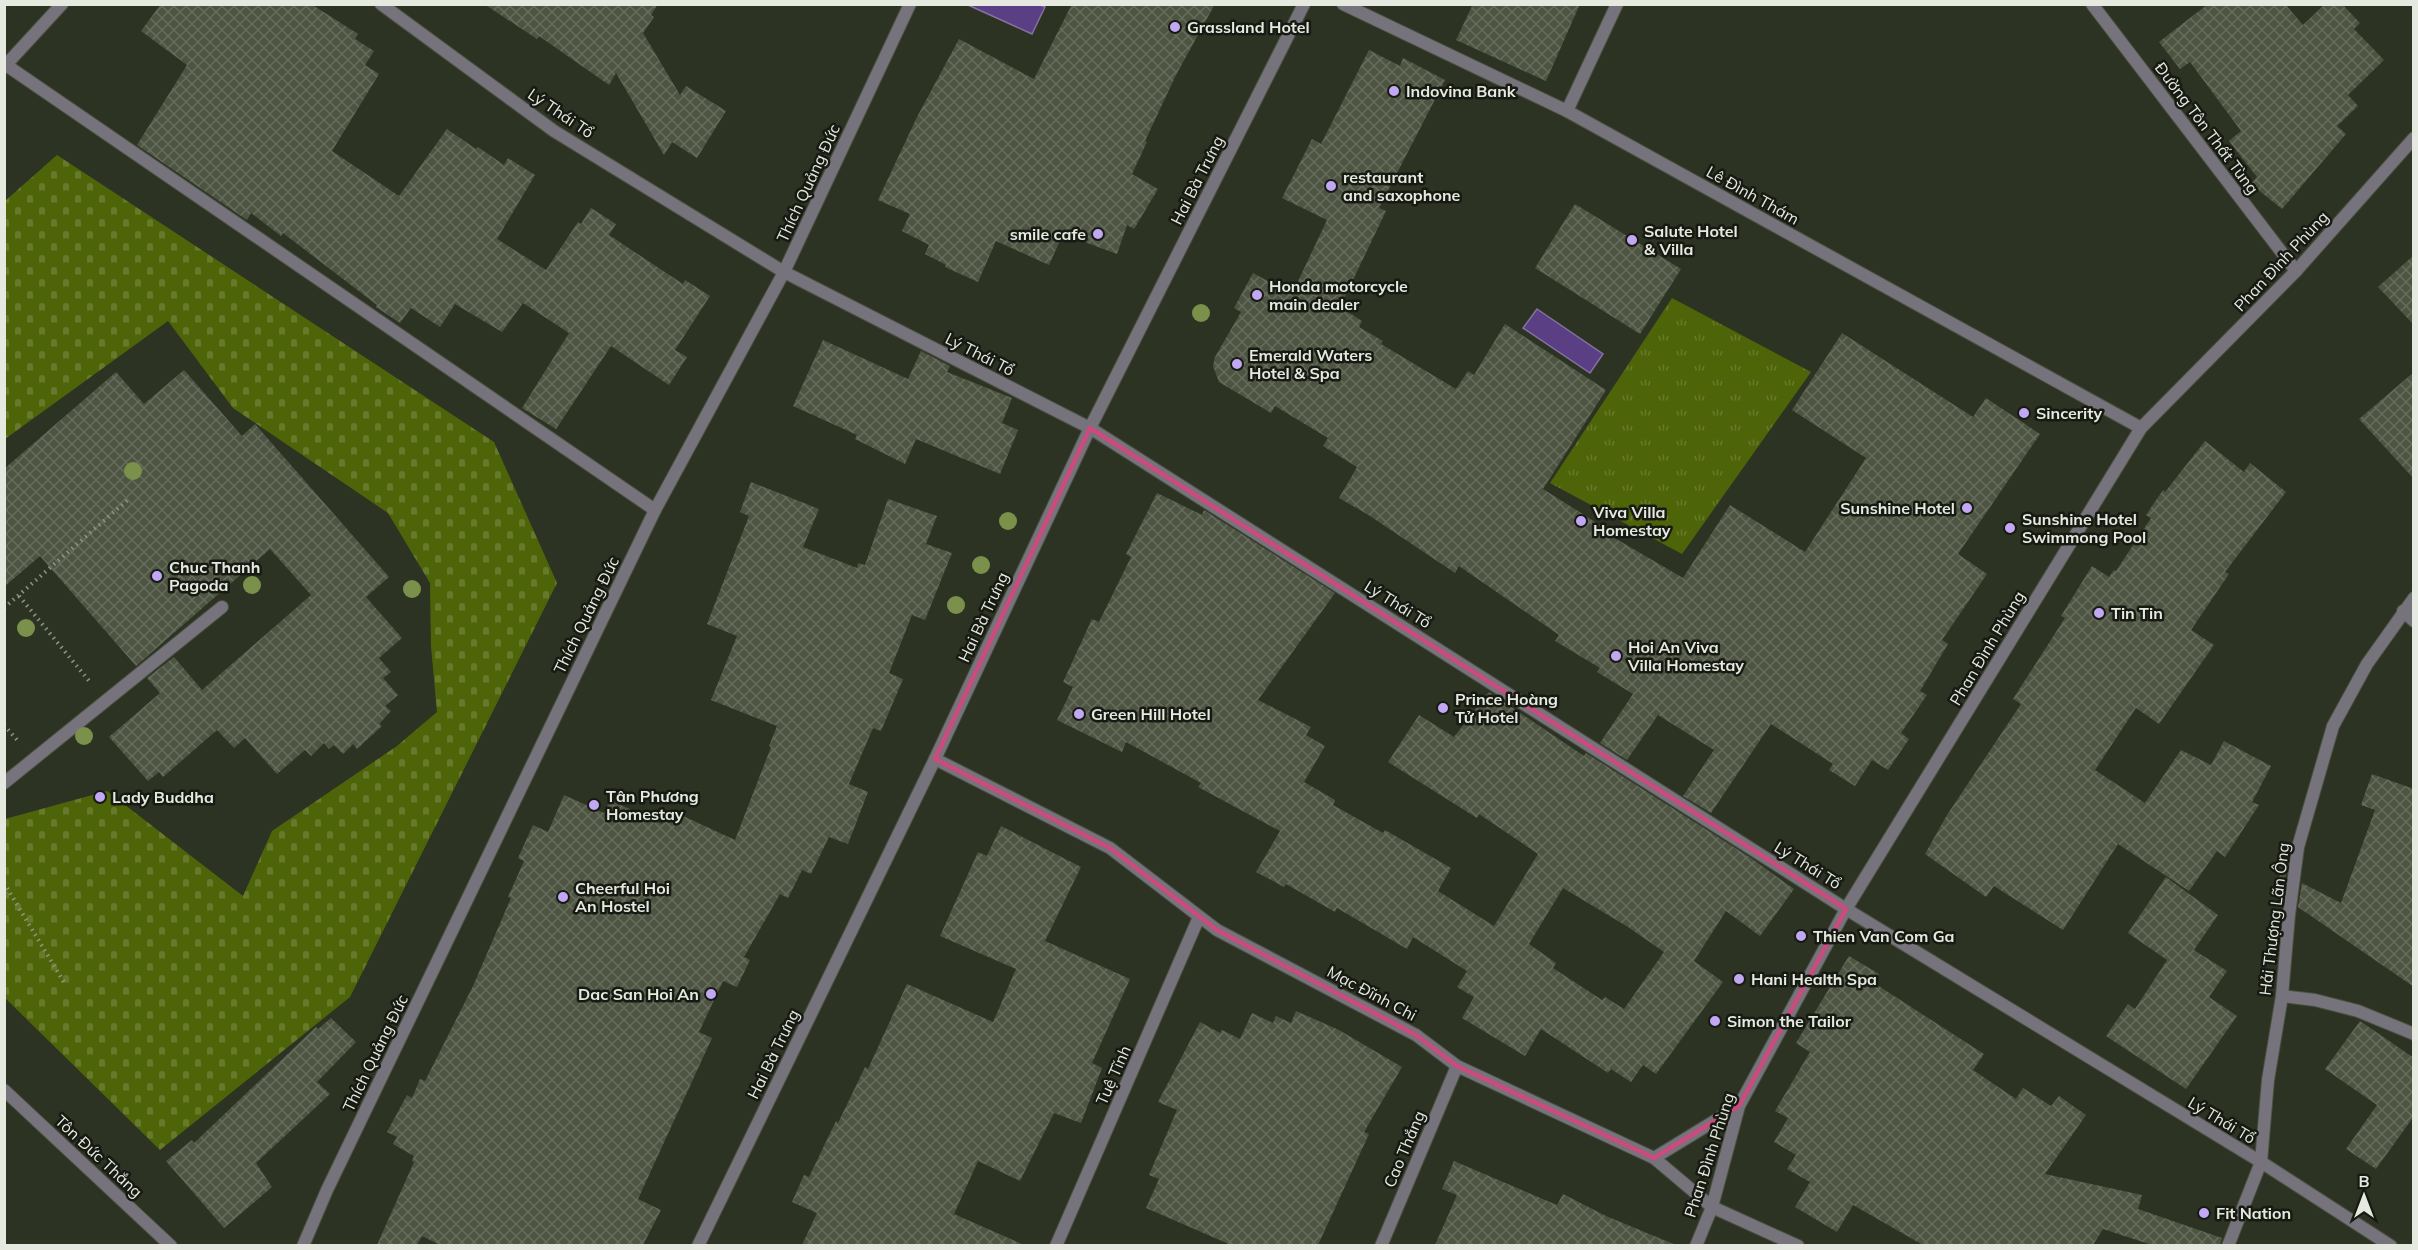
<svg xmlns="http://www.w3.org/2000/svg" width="2418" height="1250" viewBox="0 0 2418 1250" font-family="Mulish,sans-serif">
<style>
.cemetery{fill:url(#cemetery-stones)}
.park{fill:url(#park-tufts)}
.water{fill:#5b3f85;stroke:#8472a0;stroke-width:1.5}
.building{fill:url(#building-cross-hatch);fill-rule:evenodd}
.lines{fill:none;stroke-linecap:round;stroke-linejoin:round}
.service-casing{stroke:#4a5040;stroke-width:14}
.minor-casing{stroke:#4a5040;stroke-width:14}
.tertiary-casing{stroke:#4a5040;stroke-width:14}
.path{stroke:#8f9487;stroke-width:4;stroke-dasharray:1.5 4.5;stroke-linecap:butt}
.service{stroke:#76737c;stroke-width:12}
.minor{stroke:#76737c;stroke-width:12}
.tertiary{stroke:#76737c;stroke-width:12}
.tree{fill:#7b904b}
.marked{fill:none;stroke:#cb4c7c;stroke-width:4.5;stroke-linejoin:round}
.poi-dot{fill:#c2a8f3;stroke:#171a12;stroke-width:2}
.labels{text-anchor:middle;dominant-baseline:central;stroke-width:5;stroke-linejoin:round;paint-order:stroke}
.poi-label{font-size:16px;font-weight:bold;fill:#e5e9df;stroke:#171a12;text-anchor:start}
.street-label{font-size:16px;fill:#e5e9df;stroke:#171a12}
</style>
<defs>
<pattern id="cemetery-stones" width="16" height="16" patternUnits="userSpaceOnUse" patternTransform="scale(1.5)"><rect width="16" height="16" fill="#4e6409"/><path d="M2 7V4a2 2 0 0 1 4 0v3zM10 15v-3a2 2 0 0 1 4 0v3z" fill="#677a2c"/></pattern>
<pattern id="park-tufts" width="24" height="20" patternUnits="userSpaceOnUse" patternTransform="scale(1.5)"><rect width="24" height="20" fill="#4e6409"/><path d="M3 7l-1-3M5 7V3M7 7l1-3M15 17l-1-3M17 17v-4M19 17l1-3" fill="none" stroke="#677a2c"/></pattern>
<pattern id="building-cross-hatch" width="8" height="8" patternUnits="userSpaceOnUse" patternTransform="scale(1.5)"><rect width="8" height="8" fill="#4d5442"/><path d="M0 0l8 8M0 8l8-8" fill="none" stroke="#666d5d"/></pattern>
</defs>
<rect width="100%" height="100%" fill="#2d3322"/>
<polygon class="cemetery" points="57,155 494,442 557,583 350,997 160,1150 5,998 5,819 107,791 243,896 272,831 397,746 437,712 431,646 430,583 388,513 233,408 168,321 5,439 5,201"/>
<polygon class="park" points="1672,298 1811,372 1682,554 1550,483"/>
<g class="water">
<polygon points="1040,5 1045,7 1032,34 968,5"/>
<polygon points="1537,309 1603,354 1590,373 1523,328"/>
</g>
<g class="building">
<polygon points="161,4 311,4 358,34 355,39 374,51 365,65 379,74 332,151 399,196 447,129 476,149 478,147 504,165 508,158 535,175 497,239 546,270 578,222 581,224 591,208 616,224 609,235 683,284 685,280 710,296 675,350 687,357 669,385 611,346 556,429 522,408 569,333 523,303 502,332 455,304 440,327 411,308 400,323 376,307 377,305 283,233 281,236 251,213 247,220 137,145 187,65 141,31"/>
<polygon points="484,4 658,4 651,15 654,17 643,33 680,95 686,86 726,111 697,158 672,142 664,155 616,73 609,85 539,36 537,39"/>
<polygon points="1072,4 1215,4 1176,75 1145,141 1147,142 1132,174 1158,189 1134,229 1127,225 1117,254 1063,234 1049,265 996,241 978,282 945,267 946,265 925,254 929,245 902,231 910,214 878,200 917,117 959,39 1034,79"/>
<polygon points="1473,4 1580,4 1546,81 1456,40"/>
<polygon points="2208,4 2285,4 2303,25 2325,4 2342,4 2360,23 2354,29 2384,60 2348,95 2358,106 2337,126 2346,134 2282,209 2251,184 2257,177 2229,141 2241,131 2190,62 2180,69 2159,42"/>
<polygon points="1369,50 1400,66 1403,58 1445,80 1379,208 1386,211 1340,307 1362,321 1359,327 1383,341 1381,344 1456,389 1468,371 1474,375 1505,324 1606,390 1543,489 1608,530 1606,533 1683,578 1730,505 1805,552 1866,458 1792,410 1842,333 1973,417 1986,398 2040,434 1958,554 1987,574 1942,640 1948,644 1920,691 1927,695 1901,733 1909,739 1888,770 1872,760 1855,786 1829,770 1833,764 1771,724 1711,813 1683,796 1714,750 1658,715 1627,760 1600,743 1633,694 1597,672 1600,668 1555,641 1559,635 1459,566 1455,573 1367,514 1339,498 1357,467 1323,446 1328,438 1275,406 1271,413 1219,382 1213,366 1215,357 1241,312 1234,308 1253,273 1292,294 1327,220 1282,198 1312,139 1321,144"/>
<polygon points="1575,204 1681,269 1640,334 1535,268"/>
<polygon points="2414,255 2414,325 2378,287"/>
<polygon points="823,340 908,379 921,351 950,366 947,372 1012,398 1002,423 1018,430 1000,474 916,439 905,464 855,439 857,435 793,406"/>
<polygon points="184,370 242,436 255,424 389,577 366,597 402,638 379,658 391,672 383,678 398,695 385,706 391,711 379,724 382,726 357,749 353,744 343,754 334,745 329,749 324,743 311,756 305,750 277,774 245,738 234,748 217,730 163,777 159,772 148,781 109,737 160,693 147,678 174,657 202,690 311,595 270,549 136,666 40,556 4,587 4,469 116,372 144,404"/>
<polygon points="2414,372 2414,479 2359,419"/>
<polygon points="2205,441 2244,472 2250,463 2286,492 2225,572 2229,574 2191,630 2214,645 2159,724 2136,708 2095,770 2145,803 2181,750 2211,765 2224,741 2271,766 2252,802 2259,805 2225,857 2217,851 2189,891 2118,844 2063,930 1994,886 1986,897 1925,854 1947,815 2021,704 2013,699 2065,618 2061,616 2092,566 2109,577 2114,570 2116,571 2151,518 2146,515 2163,490 2165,492"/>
<polygon points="751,482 819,509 803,547 857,568 858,563 865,565 888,499 937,516 926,544 952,553 925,620 912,615 889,673 903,679 881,731 873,728 849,784 868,792 848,844 829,837 811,874 802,870 788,898 780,894 744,957 750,960 737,987 723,981 699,1032 712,1038 638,1199 661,1210 643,1245 440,1245 422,1236 417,1245 377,1245 414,1162 412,1161 414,1156 393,1144 397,1137 387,1132 407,1095 412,1098 420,1079 425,1081 473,986 511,898 508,897 524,861 518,858 533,825 548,832 564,795 604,813 610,800 662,824 668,809 735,840 771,747 769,746 777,726 711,700 737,636 707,624 749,516 740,512"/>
<path d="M1157,493L1202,515L1204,510L1335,593L1258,700L1311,727L1306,735L1325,746L1304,782L1335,800L1333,805L1383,833L1385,830L1451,868L1438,891L1494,926L1538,854L1479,814L1477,818L1388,762L1419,715L1454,737L1489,692L1584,756L1586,753L1751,858L1794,889L1760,936L1726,911L1694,961L1723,982L1656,1074L1643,1065L1631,1082L1611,1069L1608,1073L1541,1029L1525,1056L1462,1018L1474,997L1457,987L1467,971L1413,937L1407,949L1337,908L1335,912L1286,884L1284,887L1256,872L1280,831L1198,787L1201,783L1126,742L1122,752L1057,720L1073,687L1063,682L1092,619L1099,622L1131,557L1126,554ZM1563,888L1628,927L1664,952L1624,1009L1605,997L1602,1000L1553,968L1556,963L1529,944Z"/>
<polygon points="2372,774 2414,789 2414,987 2298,907 2302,883 2341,903 2375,810 2361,805"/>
<polygon points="1001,826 1081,867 1045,941 1130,979 1092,1063 1102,1068 1081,1123 1054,1113 1020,1181 978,1161 954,1214 1024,1245 802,1245 817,1213 792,1202 804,1175 809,1177 836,1121 838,1123 865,1067 868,1069 907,984 993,1022 1016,969 940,936 978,852 987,856"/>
<polygon points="2282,872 2286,874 2283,897 2272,889"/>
<polygon points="2166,877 2218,915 2194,950 2227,971 2209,997 2237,1016 2186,1089 2106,1036 2128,1004 2135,1009 2167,960 2128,933"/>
<polygon points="1849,956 1879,974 1874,983 1984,1054 1973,1070 2016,1099 2023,1088 2051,1106 2059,1096 2086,1115 2045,1174 2142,1195 2138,1209 2222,1238 2220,1245 2152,1245 2103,1229 2093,1245 1923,1245 1853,1205 1837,1232 1795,1207 1810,1182 1787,1169 1796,1155 1774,1142 1788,1118 1775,1111 1810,1052 1796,1043"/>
<polygon points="1296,1011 1339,1030 1402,1067 1364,1132 1369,1134 1318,1245 1231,1245 1146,1208 1159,1179 1149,1175 1177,1110 1158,1102 1200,1022 1220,1033 1222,1030 1240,1039 1252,1013 1273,1023 1276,1016 1291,1023"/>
<polygon points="331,1018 356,1042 317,1082 330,1094 256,1163 272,1187 224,1228 166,1161 192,1140 194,1143 316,1027 318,1029"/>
<polygon points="2360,1021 2414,1058 2414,1116 2376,1169 2346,1149 2377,1105 2325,1069"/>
<polygon points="1454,1161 1557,1205 1563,1194 1606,1216 1676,1245 1435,1245 1457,1195 1442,1189"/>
</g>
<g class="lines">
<defs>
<g id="service">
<polyline points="4,783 222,607"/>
<polyline points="2282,996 2315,1000 2358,1011 2414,1034"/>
</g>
<g id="minor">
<polyline points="381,4 554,131 784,272 1090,428"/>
<polyline points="1343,4 1567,111 2141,428"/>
<polyline points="2092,4 2296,271"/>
<polyline points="6,65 655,510"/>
<polyline points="4,67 62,4"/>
<polyline points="1567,111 1617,4"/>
<polyline points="2403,611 2414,621"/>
<polyline points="935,759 1110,848 1217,930 1416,1035 1457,1066 1654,1158 1712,1207 1798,1246"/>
<polyline points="1654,1158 1739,1106"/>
<polyline points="303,1246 327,1190 655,510 784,272 910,4"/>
<polyline points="1056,1246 1199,917"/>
<polyline points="1381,1246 1457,1066"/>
<polyline points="2228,1246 2261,1162 2268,1080 2282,996 2289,915 2298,847 2333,726 2367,664 2414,598"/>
</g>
<g id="tertiary">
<polyline points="1090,428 1846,909 2261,1162 2391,1246"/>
<polyline points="4,1090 171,1246"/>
<polyline points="698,1246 935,759 1090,428 1304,4"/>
<polyline points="1696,1246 1712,1207 1739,1106 1846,909 2141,428 2296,271 2414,138"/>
</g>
</defs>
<use href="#service" class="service-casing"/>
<use href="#minor" class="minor-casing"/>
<use href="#tertiary" class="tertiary-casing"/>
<g class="path">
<polyline points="19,596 90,682"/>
<polyline points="4,608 130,498"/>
<polyline points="4,725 18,741"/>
<polyline points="4,883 65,984"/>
</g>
<use href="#service" class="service"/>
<use href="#minor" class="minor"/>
<use href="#tertiary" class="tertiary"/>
</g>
<g class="tree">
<circle cx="1201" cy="313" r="9"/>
<circle cx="133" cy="471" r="9"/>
<circle cx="1008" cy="521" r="9"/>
<circle cx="981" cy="565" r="9"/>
<circle cx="252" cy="585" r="9"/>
<circle cx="412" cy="589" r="9"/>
<circle cx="956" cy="605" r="9"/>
<circle cx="26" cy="628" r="9"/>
<circle cx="84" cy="736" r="9"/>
</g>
<path class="marked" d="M1090,428L1846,909L1739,1106L1654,1158L1457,1066L1416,1035L1217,930L1110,848L935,759Z"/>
<g class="poi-dot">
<circle cx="1175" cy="27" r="6"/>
<circle cx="1394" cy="91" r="6"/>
<circle cx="1331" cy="186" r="6"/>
<circle cx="1098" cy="234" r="6"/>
<circle cx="1632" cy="240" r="6"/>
<circle cx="1257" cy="295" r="6"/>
<circle cx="1237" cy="364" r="6"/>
<circle cx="2024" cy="413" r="6"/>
<circle cx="1967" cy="508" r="6"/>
<circle cx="1581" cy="521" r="6"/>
<circle cx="2010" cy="528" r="6"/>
<circle cx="157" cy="576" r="6"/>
<circle cx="2099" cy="613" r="6"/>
<circle cx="1616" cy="656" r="6"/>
<circle cx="1443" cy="708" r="6"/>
<circle cx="1079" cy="714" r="6"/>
<circle cx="100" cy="797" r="6"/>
<circle cx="594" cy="805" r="6"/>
<circle cx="563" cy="897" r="6"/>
<circle cx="1801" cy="936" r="6"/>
<circle cx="1739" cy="979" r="6"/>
<circle cx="711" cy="994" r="6"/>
<circle cx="1715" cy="1021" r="6"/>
<circle cx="2204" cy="1213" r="6"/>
</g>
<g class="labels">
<g class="poi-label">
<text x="1187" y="27">Grassland Hotel</text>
<text x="1406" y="91">Indovina Bank</text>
<text x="1343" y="177">restaurant<tspan x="1343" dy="18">and saxophone</tspan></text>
<text x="1644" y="231">Salute Hotel<tspan x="1644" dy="18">&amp; Villa</tspan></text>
<text x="1086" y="234" text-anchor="end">smile cafe</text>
<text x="1269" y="286">Honda motorcycle<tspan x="1269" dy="18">main dealer</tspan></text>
<text x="1249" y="355">Emerald Waters<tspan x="1249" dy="18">Hotel &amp; Spa</tspan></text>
<text x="2036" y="413">Sincerity</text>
<text x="1955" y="508" text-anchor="end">Sunshine Hotel</text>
<text x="1593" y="512">Viva Villa<tspan x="1593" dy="18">Homestay</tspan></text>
<text x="2022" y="519">Sunshine Hotel<tspan x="2022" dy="18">Swimmong Pool</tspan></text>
<text x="169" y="567">Chuc Thanh<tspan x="169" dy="18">Pagoda</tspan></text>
<text x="2111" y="613">Tin Tin</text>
<text x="1628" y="647">Hoi An Viva<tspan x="1628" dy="18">Villa Homestay</tspan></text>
<text x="1455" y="699">Prince Hoàng<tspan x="1455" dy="18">Tử Hotel</tspan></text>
<text x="1091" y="714">Green Hill Hotel</text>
<text x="606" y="796">Tân Phương<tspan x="606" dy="18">Homestay</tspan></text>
<text x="112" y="797">Lady Buddha</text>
<text x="575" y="888">Cheerful Hoi<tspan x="575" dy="18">An Hostel</tspan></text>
<text x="1813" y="936">Thien Van Com Ga</text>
<text x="1751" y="979">Hani Health Spa</text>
<text x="699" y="994" text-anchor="end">Dac San Hoi An</text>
<text x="1727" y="1021">Simon the Tailor</text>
<text x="2216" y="1213">Fit Nation</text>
</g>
<g class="street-label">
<text transform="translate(561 113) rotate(34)">Lý Thái Tổ</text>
<text transform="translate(2207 128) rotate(53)">Đường Tôn Thất Tùng</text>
<text transform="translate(1197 180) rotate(-63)">Hai Bà Trưng</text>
<text transform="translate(808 183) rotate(-65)">Thích Quảng Đức</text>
<text transform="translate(1753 195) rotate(29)">Lê Đình Thám</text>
<text transform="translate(2281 261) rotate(-47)">Phan Đình Phùng</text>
<text transform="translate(980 354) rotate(27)">Lý Thái Tổ</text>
<text transform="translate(1398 604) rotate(32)">Lý Thái Tổ</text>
<text transform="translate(586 615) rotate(-64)">Thích Quảng Đức</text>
<text transform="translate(983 617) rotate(-65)">Hai Bà Trưng</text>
<text transform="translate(1987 648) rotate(-59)">Phan Đình Phùng</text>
<text transform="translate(1808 865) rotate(32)">Lý Thái Tổ</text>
<text transform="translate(2274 919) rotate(-83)">Hải Thượng Lãn Ông</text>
<text transform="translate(1372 993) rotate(28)">Mạc Đĩnh Chi</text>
<text transform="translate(375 1053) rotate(-64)">Thích Quảng Đức</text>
<text transform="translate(773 1054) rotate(-64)">Hai Bà Trưng</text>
<text transform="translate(1113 1075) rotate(-66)">Tuệ Tĩnh</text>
<text transform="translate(2222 1120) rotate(31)">Lý Thái Tổ</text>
<text transform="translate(1404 1149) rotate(-67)">Cao Thắng</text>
<text transform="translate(1709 1155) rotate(-72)">Phan Đình Phùng</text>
<text transform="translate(99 1156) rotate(43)">Tôn Đức Thắng</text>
</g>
</g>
<rect width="2418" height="1250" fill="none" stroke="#e5e9df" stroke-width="12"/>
<g transform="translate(2364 1196)" stroke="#171a12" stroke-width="4.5" paint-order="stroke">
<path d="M0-4.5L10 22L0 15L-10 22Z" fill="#e5e9df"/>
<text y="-9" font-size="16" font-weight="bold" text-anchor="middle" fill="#e5e9df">B</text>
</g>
</svg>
